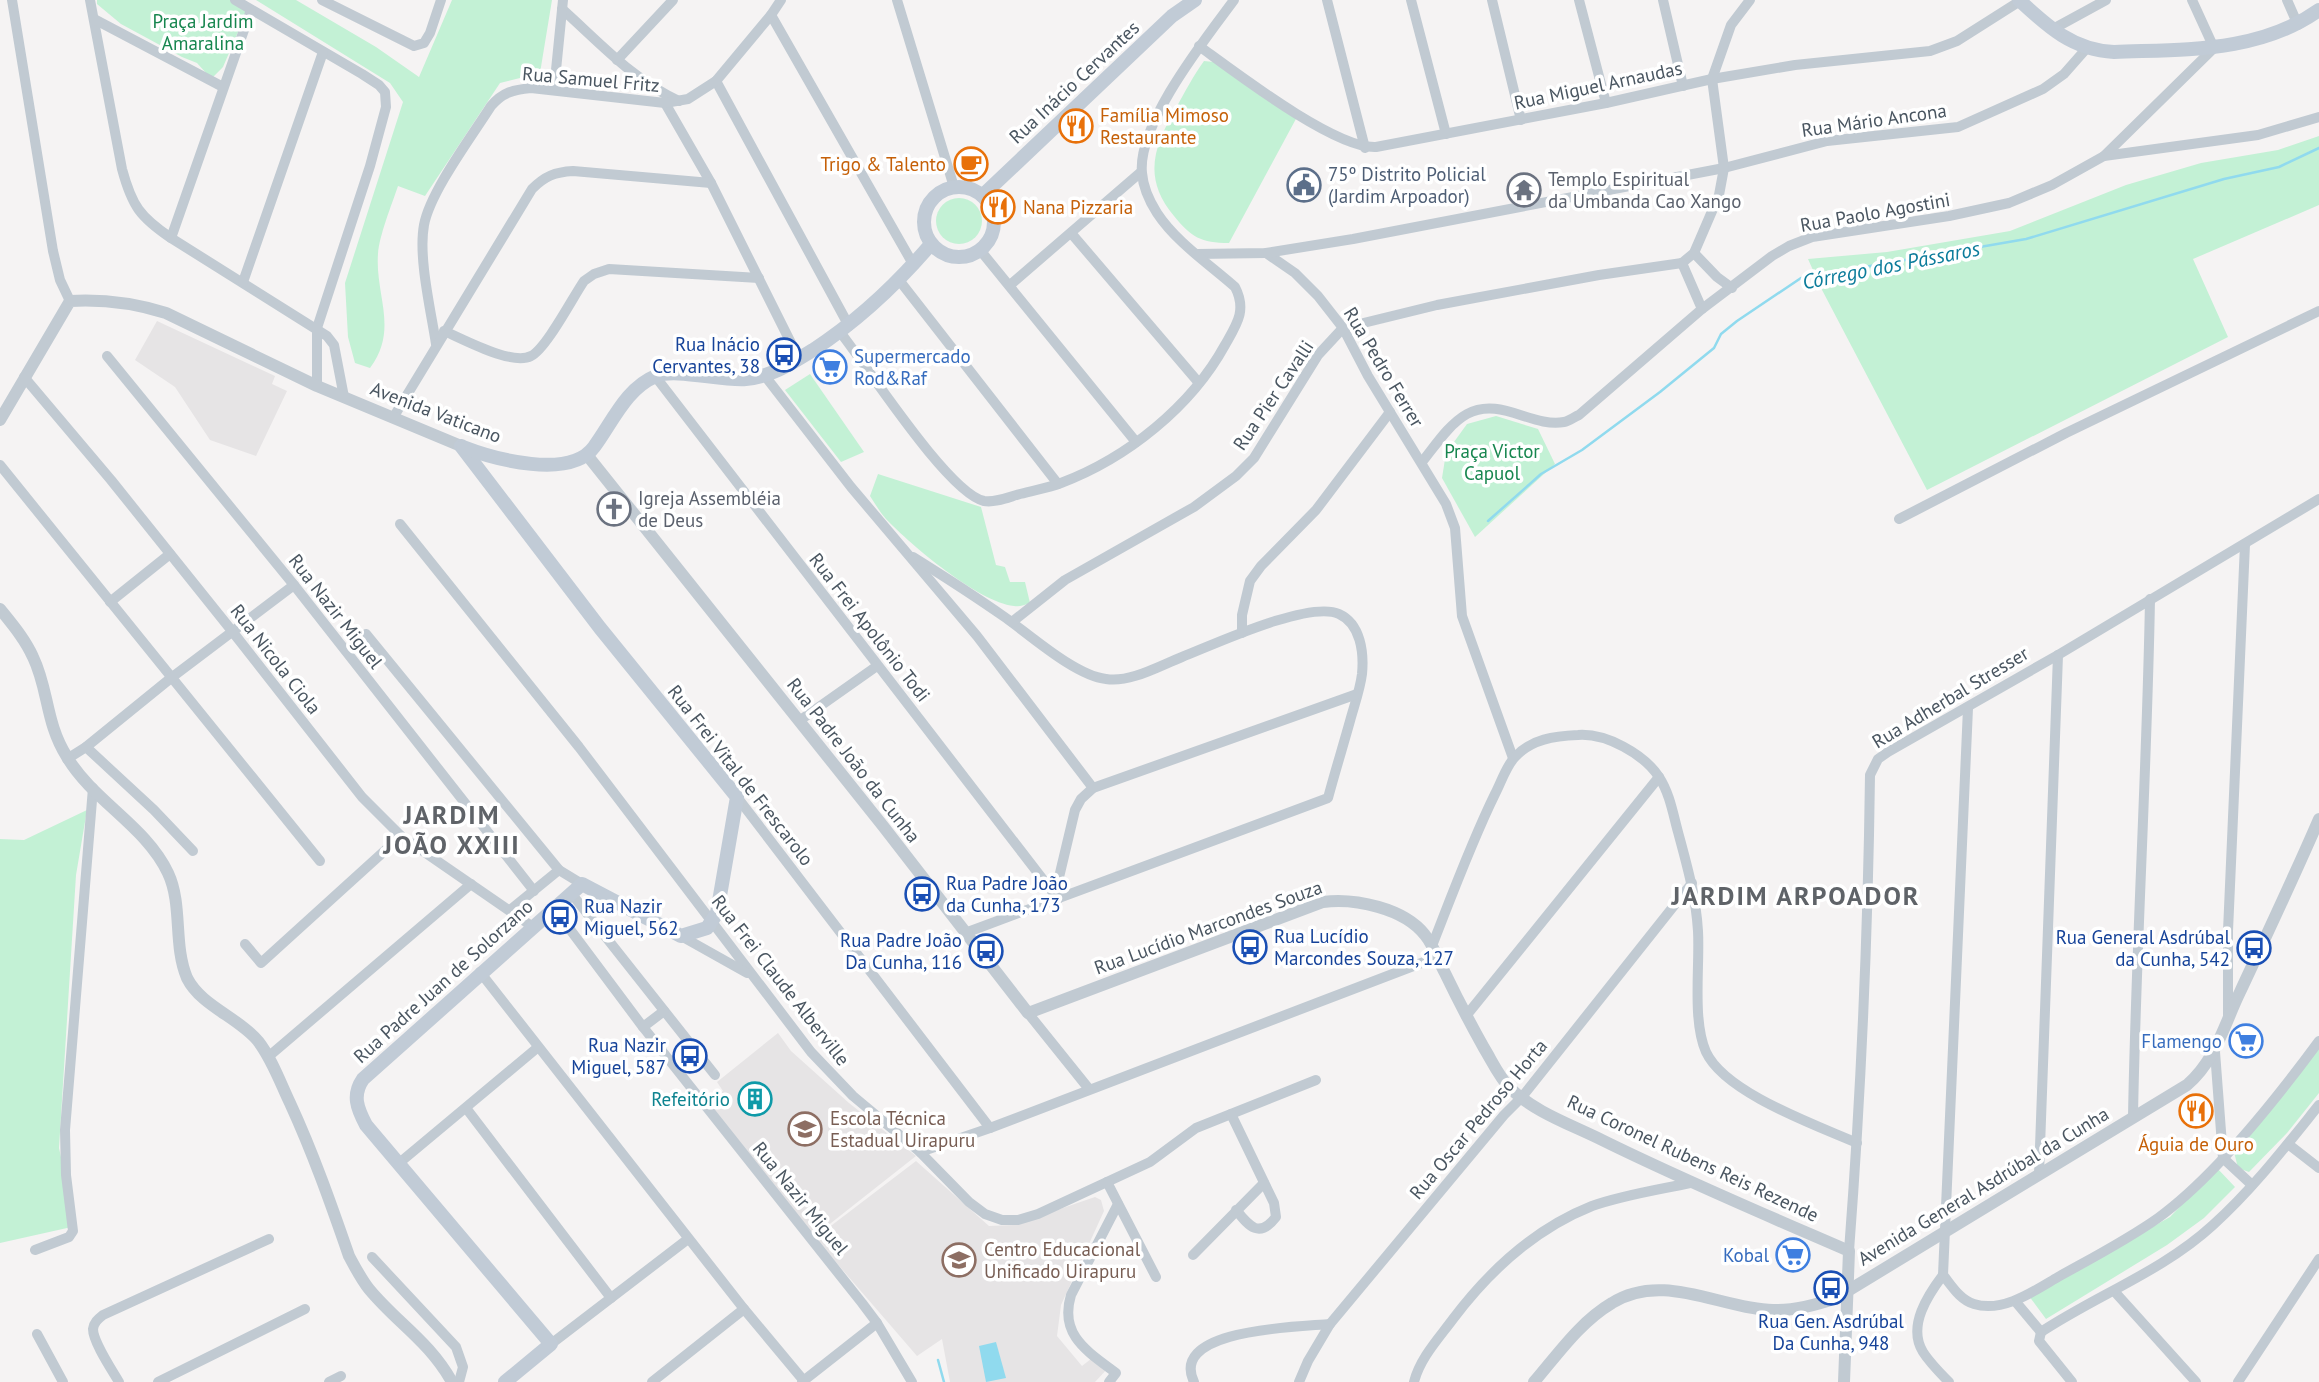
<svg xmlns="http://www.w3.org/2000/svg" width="2319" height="1382" viewBox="0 0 2319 1382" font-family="'PT Sans',sans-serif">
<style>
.education{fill:#e6e4e5}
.green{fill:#c3f1d5}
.water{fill:#90daee}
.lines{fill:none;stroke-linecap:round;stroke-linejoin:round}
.stream{stroke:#90daee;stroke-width:2.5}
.minor{stroke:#c1cad2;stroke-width:10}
.tertiary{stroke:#c1cad2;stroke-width:12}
.secondary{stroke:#c1cbd6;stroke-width:14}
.labels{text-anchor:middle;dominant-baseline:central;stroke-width:7;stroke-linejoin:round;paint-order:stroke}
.park-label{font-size:19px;fill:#17864f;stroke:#fff}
.street-label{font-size:19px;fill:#4a5661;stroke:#fff}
.food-label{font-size:19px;fill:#c56008;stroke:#fff;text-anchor:start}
.service-label{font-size:19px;fill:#4e5e75;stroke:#fff;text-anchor:start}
.worship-label{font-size:19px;fill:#5b616d;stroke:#fff;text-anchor:start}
.transit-label{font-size:19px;fill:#164399;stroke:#fff;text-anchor:end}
.shop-label{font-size:19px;fill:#366cbe;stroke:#fff;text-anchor:end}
.culture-label{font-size:19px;fill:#0d838f;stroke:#fff;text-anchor:end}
.education-label{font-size:19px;fill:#785e54;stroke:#fff;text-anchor:start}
.water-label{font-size:21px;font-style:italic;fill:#0c7c9b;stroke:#fff}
.district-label{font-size:26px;font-weight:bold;letter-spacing:2px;fill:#5f6368;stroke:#fff}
</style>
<rect width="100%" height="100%" fill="#f5f3f3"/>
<g class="education">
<polygon points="157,321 275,376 272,384 287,391 256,456 210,440 175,387 135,360"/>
<polygon points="778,1033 791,1051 849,1103 916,1156 812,1238 706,1102 723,1091 717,1082"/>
<polygon points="916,1161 989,1226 1013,1225 1095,1197 1101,1200 1104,1211 1061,1305 1057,1336 1082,1366 1096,1355 1109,1367 1095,1382 950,1382 942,1339 917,1356 815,1238"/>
</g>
<g class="green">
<polygon points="97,0 230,0 247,11 223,67 213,77 207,74 197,63 182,57 121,24 97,4"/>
<path d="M256,0H296L376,47L419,77L452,0H552L540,73L500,83L425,196L398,186C392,204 379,236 378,254C375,296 399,329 370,368L355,363L348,337L345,283L403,102L390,83Z"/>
<path d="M1204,61L1214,62L1297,117L1229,243C1201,243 1191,237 1174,216C1142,178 1154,146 1176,108C1185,92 1193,76 1204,61Z"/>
<polygon points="2319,136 2319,205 2193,259 2228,337 1927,490 1821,288 1808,259 1887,252 2010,231 2126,185 2201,163 2278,150"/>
<circle cx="959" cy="221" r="23"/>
<polygon points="810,374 864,452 841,462 785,390"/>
<polygon points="1496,416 1538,429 1555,464 1475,537 1442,478 1446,453 1467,424"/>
<path d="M878,474L981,507L996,565L1005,567L1010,582H1025L1030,603C1024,605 1020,607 1014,606C978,602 911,545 886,519C880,512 875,504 870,496Z"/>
<polygon points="87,810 76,875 59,1148 76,1226 0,1243 0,839 24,840"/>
<polygon points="2319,1047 2319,1093 2287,1133 2249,1172 2238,1168 2234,1152"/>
<polygon points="2217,1168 2235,1187 2204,1218 2167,1245 2046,1319 2029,1296 2170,1217"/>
</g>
<polygon class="water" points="996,1342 1006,1378 986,1382 979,1346"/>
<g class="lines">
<g class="stream">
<polyline points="1488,521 1541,474 1582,450 1660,392 1714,348 1721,334 1737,321 1801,278 2026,239 2224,179 2279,167 2319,148"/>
<polyline points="938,1360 944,1382"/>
</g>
<g class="minor">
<polyline points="12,0 53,251 60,280 70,301"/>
<path d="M90,0L122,169C132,206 140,217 171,238L327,336L334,345L344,397"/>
<polyline points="235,0 362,74 379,85 385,92 386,107 370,166 317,328 317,386"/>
<polyline points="322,0 414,46 424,43 430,33 441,0"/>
<polyline points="897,0 954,187"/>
<polyline points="1327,0 1365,148"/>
<polyline points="1411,0 1446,134"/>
<polyline points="1492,0 1521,120"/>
<polyline points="1579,0 1606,103"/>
<polyline points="1663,0 1683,86"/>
<polyline points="2287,0 2298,25"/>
<path d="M562,9C599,42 634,81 679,101"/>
<polyline points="771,15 913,264"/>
<polyline points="94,19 223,87"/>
<polyline points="2053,29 2106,0"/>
<path d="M1199,46C1235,72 1335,149 1376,147L1606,103L1712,79L1795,65L1930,51L1957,41L2020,1"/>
<polyline points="617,60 673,0"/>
<polyline points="716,81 849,326"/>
<polyline points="554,90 563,0"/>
<polyline points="665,103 711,183 799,359"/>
<polyline points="2104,156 2214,48 2192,0"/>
<polyline points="1071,233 1199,383"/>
<polyline points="171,238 251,10"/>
<polyline points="980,250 1136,442"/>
<polyline points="1266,253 1295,273 1318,296 1343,328 1368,376 1446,504 1455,528 1462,616 1513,758"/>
<polyline points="1694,253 1717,277 1732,288"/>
<polyline points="1197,254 1266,253 1353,239 1724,168 1827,141 1958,127 2043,89 2064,74 2086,49"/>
<polyline points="1682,263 1694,253 1719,195 1724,168 1712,79 1731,25 1750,0"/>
<polyline points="1682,263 1702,309"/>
<polyline points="899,280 1058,484"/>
<polyline points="243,282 323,52"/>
<polyline points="1010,285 1141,172"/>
<path d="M444,331C463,339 512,366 531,356C546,349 573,297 584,281L594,274L609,269L759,278"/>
<path d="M840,332C867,366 948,493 984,501C995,503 1009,497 1020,494C1034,490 1048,488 1061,483C1127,458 1191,407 1225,345C1237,324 1247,310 1235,287C1209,264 1176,242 1157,213C1150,202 1143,186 1142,173C1137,124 1206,38 1234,0"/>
<path d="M436,344C431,311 418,257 424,225C430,192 472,136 491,106C503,92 513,90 531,88L665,103L688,99L716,81L771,15L781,0"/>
<polyline points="107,356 294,585 534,891"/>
<polyline points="655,376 1058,899"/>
<polyline points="765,376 851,487 977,636 1093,788"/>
<polyline points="24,377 111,480 232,631 362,797 401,836 533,927"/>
<path d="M393,418L532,189C545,176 555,172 573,171L711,183"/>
<path d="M1422,462C1435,446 1449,424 1467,414C1500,396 1532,428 1564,422C1569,421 1574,417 1579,415L1702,309L1772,256L1789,246L1812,237L1949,216L2009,203L2052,185L2104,156L2258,135L2319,117"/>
<polyline points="0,465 320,861"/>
<polyline points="1899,519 2066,433 2319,311"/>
<polyline points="400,524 579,747 811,1052 853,1096 920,1152 969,1202 985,1214 1002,1220 1018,1220 1038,1214 1150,1162 1196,1128 1316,1080"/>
<path d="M913,557C945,577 976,597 1006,618C1031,636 1076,676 1106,679C1130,683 1159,666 1182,657C1213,645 1309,600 1339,614C1361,624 1364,653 1362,674C1360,690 1354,706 1350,721C1343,746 1335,772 1328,798L965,933"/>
<polyline points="110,602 170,554"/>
<polyline points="1012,622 1065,580 1194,507 1236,476 1254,458 1318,355 1343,328 1437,305 1599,275 1682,263"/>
<polyline points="1242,633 1242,615 1250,581 1261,566 1316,510 1390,412"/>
<polyline points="366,634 559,870 582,884"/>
<path d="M1968,708L1943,1275C1952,1286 1960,1300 1974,1304C2003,1313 2034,1291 2058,1277C2092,1258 2127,1240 2158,1218C2216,1176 2277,1098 2319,1041"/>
<polyline points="799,721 877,666"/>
<polyline points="86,747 154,810 193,851"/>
<polyline points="67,759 86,747 171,678 294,585"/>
<polyline points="737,797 990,1128"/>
<polyline points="571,893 715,1075"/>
<polyline points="1055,894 1075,810 1081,799 1093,788 1357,694"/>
<polyline points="554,908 643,1027 862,1303 877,1323 912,1382"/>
<polyline points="510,910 559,870"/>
<polyline points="681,936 747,973"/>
<polyline points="245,944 261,963 401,836"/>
<path d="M1432,946C1452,895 1471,843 1495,794C1501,783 1506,766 1515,757C1531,739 1555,736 1578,735C1606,733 1644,754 1659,777C1670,794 1673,814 1678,832C1687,865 1696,897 1698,931C1700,965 1692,1021 1706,1052C1725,1093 1816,1125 1857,1143"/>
<polyline points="480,972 744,1309 804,1381"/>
<polyline points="1028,1013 1089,1089"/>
<polyline points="2228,1015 2228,931 2245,544"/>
<polyline points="1466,1016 1659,777"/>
<polyline points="643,1027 664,1011"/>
<polyline points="2215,1052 2223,1158 2252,1185"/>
<polyline points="268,1057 471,884"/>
<polyline points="466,1108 611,1298"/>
<path d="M1231,1114L1274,1203L1276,1217C1259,1239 1249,1226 1236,1210"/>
<path d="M2133,1117C2136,945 2147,772 2150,599"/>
<polyline points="2288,1144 2319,1168"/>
<polyline points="920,1152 990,1128 1437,957"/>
<polyline points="398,1164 537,1048"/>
<polyline points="2039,1174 2058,655"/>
<polyline points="1107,1182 1156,1277"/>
<polyline points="35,1250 69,1237 73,1231 66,1175 65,1130 93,788"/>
<path d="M1849,1251C1861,1093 1868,934 1870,775L1878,759L1888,752L2058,655L2319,499"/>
<polyline points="1193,1255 1264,1183"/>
<polyline points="372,1257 456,1347 463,1367 459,1382"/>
<path d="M1943,1275C1928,1295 1907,1326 1923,1352C1930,1363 1940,1373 1949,1382"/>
<polyline points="2114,1291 2196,1382"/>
<polyline points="2015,1301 2041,1332"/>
<path d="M2041,1332C2097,1295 2163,1271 2213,1225C2252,1190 2286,1146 2319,1105"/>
<polyline points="2041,1332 2039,1341 2072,1382"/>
<polyline points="37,1334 63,1382"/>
<polyline points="551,1344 688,1239"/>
<path d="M119,1382C112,1370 93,1342 93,1329C94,1322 98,1319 103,1315L269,1239"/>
<polyline points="158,1382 305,1309"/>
<polyline points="329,1382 341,1376"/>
<polyline points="652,1382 744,1309"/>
<polyline points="802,1382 877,1323"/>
<path d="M1109,1382L1116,1373C1087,1351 1059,1335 1071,1295L1118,1204"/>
<path d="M1194,1382C1168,1328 1301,1327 1330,1324"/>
<polyline points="1299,1382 1308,1361 1330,1324 1504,1115 1522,1097 1692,883"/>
<path d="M1414,1382C1420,1358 1439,1338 1453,1319C1490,1270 1534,1229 1592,1206C1623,1195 1657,1190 1690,1183"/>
<polyline points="2238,1382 2319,1259"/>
</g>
<g class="tertiary">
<path d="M0,420L70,301C104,299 134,303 166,313L317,386L461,446"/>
<path d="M587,455L883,826L1028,1013L1323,902C1355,898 1404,908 1425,935C1434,946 1438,960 1445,973C1457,998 1470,1023 1484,1048C1492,1061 1499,1077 1510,1088C1534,1112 1572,1125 1602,1140C1683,1180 1766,1215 1849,1251L1844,1382"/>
<path d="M0,609C12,624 25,639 33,657C49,690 45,722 67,757C93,801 146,826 168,873C183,905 173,945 187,978C201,1006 238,1017 258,1041C272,1059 280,1082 290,1103C313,1153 331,1204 349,1256C355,1267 361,1279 369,1289C397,1323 429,1341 452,1382"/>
<path d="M1534,1382C1558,1354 1580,1322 1612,1303C1663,1271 1721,1309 1773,1310C1794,1311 1816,1305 1836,1298L2187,1085C2216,1060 2224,1025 2240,992C2267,934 2294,877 2319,819"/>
</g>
<g class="secondary">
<path d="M2019,0C2048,27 2073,50 2114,52C2185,49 2259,53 2319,10"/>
<circle cx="959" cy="222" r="35"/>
<polyline points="983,195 1172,16 1195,0"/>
<path d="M461,446L600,628L737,797L717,913L707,928L681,936L582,884L363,1079C352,1095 357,1108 366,1125L551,1344L505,1382"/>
<path d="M463,447C494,459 570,480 594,447C612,423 626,388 656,376C675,368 721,381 746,379C771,377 792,363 813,350C859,320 896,285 931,244"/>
</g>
</g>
<defs>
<symbol id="restaurant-ring" viewBox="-11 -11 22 22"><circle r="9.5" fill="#fff" stroke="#e8710a" stroke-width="1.5"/><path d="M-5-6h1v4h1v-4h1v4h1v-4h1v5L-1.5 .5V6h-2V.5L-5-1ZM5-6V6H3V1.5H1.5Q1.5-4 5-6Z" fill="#e8710a"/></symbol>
<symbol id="cafe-ring" viewBox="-11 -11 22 22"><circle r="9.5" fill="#fff" stroke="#e8710a" stroke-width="1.5"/><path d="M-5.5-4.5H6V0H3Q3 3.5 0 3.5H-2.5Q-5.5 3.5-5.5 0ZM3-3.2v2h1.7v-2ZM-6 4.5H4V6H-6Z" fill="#e8710a"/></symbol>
<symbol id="civic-ring" viewBox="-11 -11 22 22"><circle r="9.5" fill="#fff" stroke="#5c6f8a" stroke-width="1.5"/><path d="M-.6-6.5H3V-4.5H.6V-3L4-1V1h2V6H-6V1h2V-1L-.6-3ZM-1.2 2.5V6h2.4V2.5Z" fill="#5c6f8a"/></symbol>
<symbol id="temple-ring" viewBox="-11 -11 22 22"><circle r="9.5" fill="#fff" stroke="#6b7280" stroke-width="1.5"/><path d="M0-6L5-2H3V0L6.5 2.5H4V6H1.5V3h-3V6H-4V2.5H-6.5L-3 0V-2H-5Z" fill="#6b7280"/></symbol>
<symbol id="bus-ring" viewBox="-11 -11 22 22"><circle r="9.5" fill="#fff" stroke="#1a4fb4" stroke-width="1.5"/><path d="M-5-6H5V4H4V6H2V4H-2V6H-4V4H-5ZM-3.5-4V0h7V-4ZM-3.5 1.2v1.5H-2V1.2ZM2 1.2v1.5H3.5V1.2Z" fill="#1a4fb4"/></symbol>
<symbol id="supermarket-ring" viewBox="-11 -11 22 22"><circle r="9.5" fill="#fff" stroke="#3f7fe0" stroke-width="1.5"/><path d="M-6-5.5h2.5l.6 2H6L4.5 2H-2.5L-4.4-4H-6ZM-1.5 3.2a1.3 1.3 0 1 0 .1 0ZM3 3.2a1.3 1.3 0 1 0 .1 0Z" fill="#3f7fe0"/></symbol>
<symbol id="church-ring" viewBox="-11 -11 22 22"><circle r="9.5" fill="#fff" stroke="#6b7280" stroke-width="1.5"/><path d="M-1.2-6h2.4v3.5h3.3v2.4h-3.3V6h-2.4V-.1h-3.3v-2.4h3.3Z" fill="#6b7280"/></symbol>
<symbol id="building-ring" viewBox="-11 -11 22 22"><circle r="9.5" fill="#fff" stroke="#0f9aa8" stroke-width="1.5"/><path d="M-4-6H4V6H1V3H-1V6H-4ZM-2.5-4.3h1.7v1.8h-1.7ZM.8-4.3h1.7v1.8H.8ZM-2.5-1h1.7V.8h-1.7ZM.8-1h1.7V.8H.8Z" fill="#0f9aa8"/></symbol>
<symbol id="university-ring" viewBox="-11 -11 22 22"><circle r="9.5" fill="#fff" stroke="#8d6e63" stroke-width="1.5"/><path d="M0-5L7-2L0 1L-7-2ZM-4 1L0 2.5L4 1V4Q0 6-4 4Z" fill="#8d6e63"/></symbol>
<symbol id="school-ring" viewBox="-11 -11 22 22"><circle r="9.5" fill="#fff" stroke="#8d6e63" stroke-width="1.5"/><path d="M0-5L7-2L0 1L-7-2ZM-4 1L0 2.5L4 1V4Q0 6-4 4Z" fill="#8d6e63"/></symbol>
</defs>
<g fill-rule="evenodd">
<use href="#restaurant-ring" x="1057" y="107" width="38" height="38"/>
<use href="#cafe-ring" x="952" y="145" width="38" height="38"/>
<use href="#civic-ring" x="1285" y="166" width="38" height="38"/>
<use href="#temple-ring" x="1505" y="171" width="38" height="38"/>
<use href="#restaurant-ring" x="979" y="188" width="38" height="38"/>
<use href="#bus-ring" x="765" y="336" width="38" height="38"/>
<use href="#supermarket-ring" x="811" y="348" width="38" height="38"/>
<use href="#church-ring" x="595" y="490" width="38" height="38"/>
<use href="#bus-ring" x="903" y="875" width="38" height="38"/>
<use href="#bus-ring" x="541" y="898" width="38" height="38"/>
<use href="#bus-ring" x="1231" y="928" width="38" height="38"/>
<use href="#bus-ring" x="2235" y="929" width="38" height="38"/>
<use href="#bus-ring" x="967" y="932" width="38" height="38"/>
<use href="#supermarket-ring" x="2227" y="1022" width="38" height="38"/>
<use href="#bus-ring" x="671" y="1037" width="38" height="38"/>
<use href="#building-ring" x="736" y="1080" width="38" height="38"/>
<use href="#restaurant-ring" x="2177" y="1092" width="38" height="38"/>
<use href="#university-ring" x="786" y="1110" width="38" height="38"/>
<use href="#supermarket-ring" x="1774" y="1236" width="38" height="38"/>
<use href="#school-ring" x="940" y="1241" width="38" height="38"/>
<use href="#bus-ring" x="1812" y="1269" width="38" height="38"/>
</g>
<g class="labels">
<g class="park-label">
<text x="203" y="21">Praça Jardim<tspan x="203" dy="22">Amaralina</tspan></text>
<text x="1492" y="451">Praça Victor<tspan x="1492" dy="22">Capuol</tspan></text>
</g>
<g class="street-label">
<text transform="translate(591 79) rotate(5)">Rua Samuel Fritz</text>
<text transform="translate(1074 82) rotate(-43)">Rua Inácio Cervantes</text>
<text transform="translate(1598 85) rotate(-12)">Rua Miguel Arnaudas</text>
<text transform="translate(1874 120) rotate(-8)">Rua Mário Ancona</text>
<text transform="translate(1875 212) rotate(-10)">Rua Paolo Agostini</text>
<text transform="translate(1384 367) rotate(59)">Rua Pedro Ferrer</text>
<text transform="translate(1273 395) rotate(-56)">Rua Pier Cavalli</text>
<text transform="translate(436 412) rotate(21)">Avenida Vaticano</text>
<text transform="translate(336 611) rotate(52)">Rua Nazir Miguel</text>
<text transform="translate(870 627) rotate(52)">Rua Frei Apolônio Todi</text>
<text transform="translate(276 659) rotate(52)">Rua Nicola Ciola</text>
<text transform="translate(1950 697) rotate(-31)">Rua Adherbal Stresser</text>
<text transform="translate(854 760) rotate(52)">Rua Padre João da Cunha</text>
<text transform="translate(741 775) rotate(52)">Rua Frei Vital de Frescarolo</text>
<text transform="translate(1208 927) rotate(-20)">Rua Lucídio Marcondes Souza</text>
<text transform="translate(781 980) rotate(52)">Rua Frei Claude Alberville</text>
<text transform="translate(443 981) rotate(-42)">Rua Padre Juan de Solorzano</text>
<text transform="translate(1478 1119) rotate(-50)">Rua Oscar Pedroso Horta</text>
<text transform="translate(1693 1158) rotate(25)">Rua Coronel Rubens Reis Rezende</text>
<text transform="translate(1983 1186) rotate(-31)">Avenida General Asdrúbal da Cunha</text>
<text transform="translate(801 1198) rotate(51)">Rua Nazir Miguel</text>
</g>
<g class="food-label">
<text x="1100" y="115">Família Mimoso<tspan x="1100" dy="22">Restaurante</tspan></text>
<text x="946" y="164" text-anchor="end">Trigo &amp; Talento</text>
<text x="1023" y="207">Nana Pizzaria</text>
<text x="2196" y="1144" text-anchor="middle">Águia de Ouro</text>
</g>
<g class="service-label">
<text x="1328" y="174">75º Distrito Policial<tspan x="1328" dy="22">(Jardim Arpoador)</tspan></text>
</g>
<g class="worship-label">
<text x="1548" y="179">Templo Espiritual<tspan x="1548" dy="22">da Umbanda Cao Xango</tspan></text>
<text x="638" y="498">Igreja Assembléia<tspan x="638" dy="22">de Deus</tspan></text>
</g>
<g class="transit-label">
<text x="760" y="344">Rua Inácio<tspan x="760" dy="22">Cervantes, 38</tspan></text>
<text x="946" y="883" text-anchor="start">Rua Padre João<tspan x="946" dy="22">da Cunha, 173</tspan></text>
<text x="584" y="906" text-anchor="start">Rua Nazir<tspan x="584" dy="22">Miguel, 562</tspan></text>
<text x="1274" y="936" text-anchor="start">Rua Lucídio<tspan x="1274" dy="22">Marcondes Souza, 127</tspan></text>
<text x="2230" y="937">Rua General Asdrúbal<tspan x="2230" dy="22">da Cunha, 542</tspan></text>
<text x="962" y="940">Rua Padre João<tspan x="962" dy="22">Da Cunha, 116</tspan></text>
<text x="666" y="1045">Rua Nazir<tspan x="666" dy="22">Miguel, 587</tspan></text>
<text x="1831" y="1321" text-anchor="middle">Rua Gen. Asdrúbal<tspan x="1831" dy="22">Da Cunha, 948</tspan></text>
</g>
<g class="shop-label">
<text x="854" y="356" text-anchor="start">Supermercado<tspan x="854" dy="22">Rod&amp;Raf</tspan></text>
<text x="2222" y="1041">Flamengo</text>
<text x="1769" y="1255">Kobal</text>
</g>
<g class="culture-label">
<text x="730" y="1099">Refeitório</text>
</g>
<g class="education-label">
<text x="830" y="1118">Escola Técnica<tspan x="830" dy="22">Estadual Uirapuru</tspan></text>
<text x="984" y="1249">Centro Educacional<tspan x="984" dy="22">Unificado Uirapuru</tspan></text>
</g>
<g class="water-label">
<text transform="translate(1891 265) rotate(-11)">Córrego dos Pássaros</text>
</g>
<g class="district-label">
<text x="452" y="814">JARDIM<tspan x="452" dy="30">JOÃO XXIII</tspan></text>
<text x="1796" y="895">JARDIM ARPOADOR</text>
</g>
</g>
</svg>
